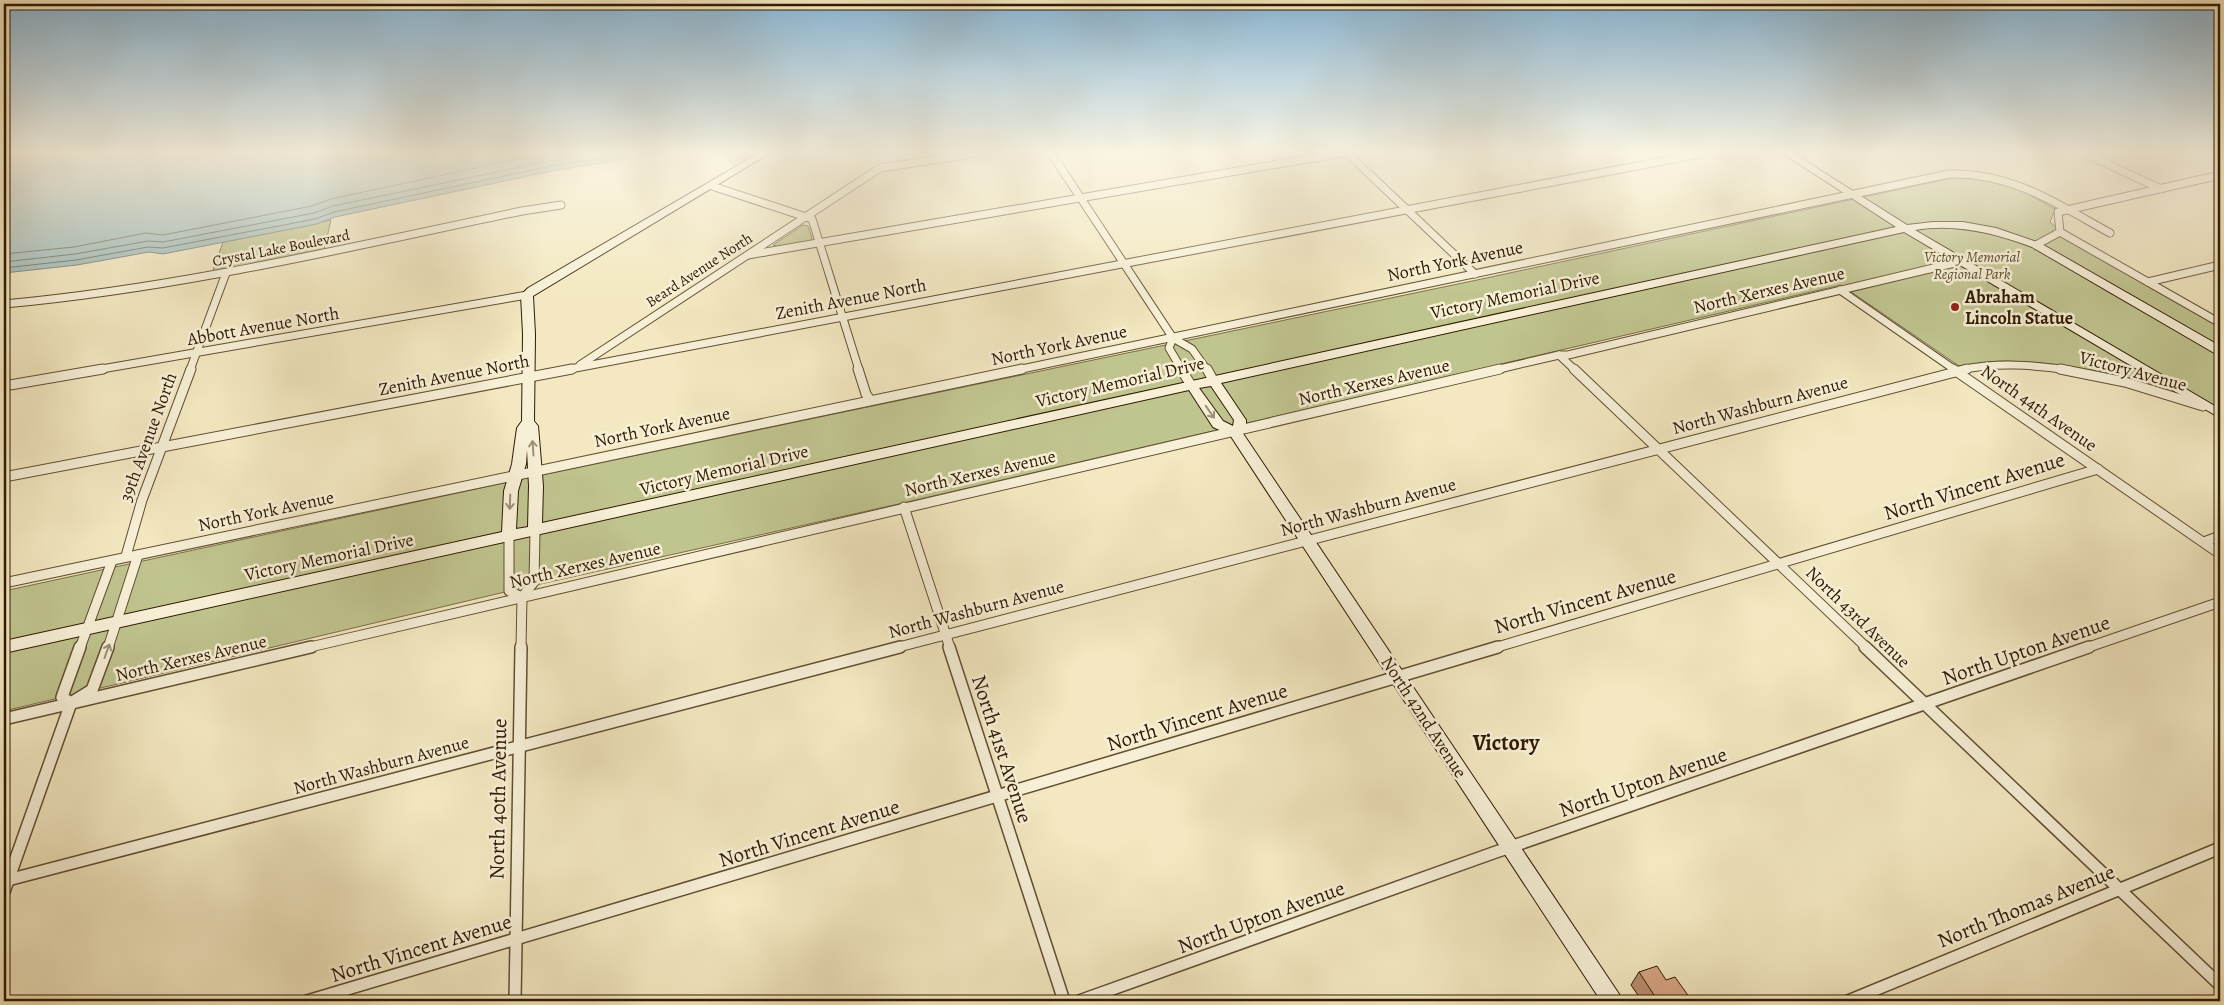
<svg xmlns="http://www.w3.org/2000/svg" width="2224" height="1005" viewBox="0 0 2224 1005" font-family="Alegreya,serif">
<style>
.green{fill:#c0c48f;stroke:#786f48}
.water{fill:#a0bdbd;stroke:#737c72}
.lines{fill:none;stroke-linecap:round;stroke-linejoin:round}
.shore{stroke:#686c5f;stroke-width:1}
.street-far2-casing{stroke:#614e31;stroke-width:9}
.street-far1-casing{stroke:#614e31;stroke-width:11}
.street-casing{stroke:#614e31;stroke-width:14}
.secondary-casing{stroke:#301a01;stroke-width:2}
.street-far2{stroke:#f7f0d7;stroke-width:7}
.street-far1{stroke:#f7f0d7;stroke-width:9}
.street{stroke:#f7f0d7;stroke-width:11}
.secondary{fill:#f7f0d7;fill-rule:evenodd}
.wall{fill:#b98e72;stroke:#301a01}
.building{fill:#d7a585;stroke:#301a01}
.oneway{stroke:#9d9077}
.poi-dot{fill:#8f2418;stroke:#f7f0d7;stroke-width:2}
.labels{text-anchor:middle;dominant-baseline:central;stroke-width:5;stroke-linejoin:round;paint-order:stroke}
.far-street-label{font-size:15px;fill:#301a01;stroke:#f7f0d7}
.far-park-label{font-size:15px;font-style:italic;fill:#5b4d2c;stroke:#f7f0d7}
.street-label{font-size:18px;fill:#301a01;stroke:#f7f0d7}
.poi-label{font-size:18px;font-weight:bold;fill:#301a01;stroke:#f7f0d7;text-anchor:start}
.near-street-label{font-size:21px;fill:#301a01;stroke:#f7f0d7}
.near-neighbourhood-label{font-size:22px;font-weight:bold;fill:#301a01;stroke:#f7f0d7}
</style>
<rect width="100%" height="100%" fill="#f3e8c1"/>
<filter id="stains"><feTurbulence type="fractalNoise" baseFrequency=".004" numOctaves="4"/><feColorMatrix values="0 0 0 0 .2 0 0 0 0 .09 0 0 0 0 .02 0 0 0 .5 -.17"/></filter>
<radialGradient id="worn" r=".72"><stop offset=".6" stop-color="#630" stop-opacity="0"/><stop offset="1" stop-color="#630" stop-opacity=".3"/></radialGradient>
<g class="green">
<polygon points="723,153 765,153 738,170"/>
<path d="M1966,175L2017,188L2055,209L2050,222L2075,244L2220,327V410C2153,381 2078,362 2004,361C1989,361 1974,364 1959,366L1841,285L903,503L509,591L4,711V591L513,481L1477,280Z"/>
<polygon points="331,220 323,255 211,276 223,242"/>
<polygon points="803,225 808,226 812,238 810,241 779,247 773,245"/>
</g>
<polygon class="water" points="4,153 662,153 552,171 335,217 317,224 163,254 149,252 77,265 4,273"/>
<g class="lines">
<g class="shore">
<polyline points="4,254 74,247 146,233 163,235 312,206 331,199 546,153"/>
<polyline points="4,262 75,254 148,241 163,242 314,213 333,206 588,153"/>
<polyline points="4,268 76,260 148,247 163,248 315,219 334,212 551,166 635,153"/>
</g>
<defs>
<g id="street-far2">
<polyline points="1051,153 1173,338 1192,349 1207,370"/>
<polyline points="1347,153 1475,274"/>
<polyline points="2084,153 2161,189"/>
<polyline points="712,186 812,219 859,370"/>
<polyline points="2060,232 2220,323"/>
<polyline points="2036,245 2060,232 2058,212 2220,175"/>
<polyline points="748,255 1342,153"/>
<polyline points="2148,282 2220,265"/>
<polyline points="1840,290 1955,370"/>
<path d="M4,304C179,288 350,247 522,211L561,205"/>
<polyline points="1173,338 1169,348 1182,370"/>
<polyline points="1559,355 1575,370"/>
<polyline points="580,365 880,168 978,153"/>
<polyline points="96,370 527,295"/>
<polyline points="190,370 226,273"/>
<polyline points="565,370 1705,153"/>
<path d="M1017,370L1949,174C2012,172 2057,204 2110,233"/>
<polyline points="1495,370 1559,355 1568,355 1963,261"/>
<path d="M1961,370C1997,362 2033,365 2069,370"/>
</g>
<g id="street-far1">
<polyline points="858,369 866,394 870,400"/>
<polyline points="1181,369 1191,385"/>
<polyline points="1207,369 1213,380"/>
<polyline points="1574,369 1867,648"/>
<polyline points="1953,369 2220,554"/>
<polyline points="2060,369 2125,382 2203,406"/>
<polyline points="4,386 103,369"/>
<polyline points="4,477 572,369"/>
<polyline points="904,507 950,648"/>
<polyline points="509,537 509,591 522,597"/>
<polyline points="2204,542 2220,536"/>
<polyline points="126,556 142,500 191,369"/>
<polyline points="4,583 1022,369"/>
<polyline points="80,648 112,561"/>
<polyline points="108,648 138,555"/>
<polyline points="306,648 1500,369"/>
<polyline points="521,648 522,597 534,582 535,531"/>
<polyline points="895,648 1967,369"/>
<polyline points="1494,648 2098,469"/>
<polyline points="2086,648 2220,602"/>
</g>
<g id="street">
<polyline points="949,647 1064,1001"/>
<polyline points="1865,647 2220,985"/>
<polyline points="71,703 62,697 80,647"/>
<polyline points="4,719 311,647"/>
<polyline points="4,881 900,647"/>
<polyline points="4,892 71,703 92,690 108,647"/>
<polyline points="307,1001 1498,647"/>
<polyline points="515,1001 521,647"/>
<polyline points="1079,1001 1493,853 2089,647"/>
<polyline points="1848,1001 2220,848"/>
</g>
<path id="secondary" d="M759,153H770L533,296L535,334L534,421L538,426L543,486L542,523L1896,227L1782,153H1793L1907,225L1933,222H1963L1996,228L2040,243L2220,346V355L2216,354L2032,247C1995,233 1955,223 1915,230L2220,409V418L1904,232L1221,383L1246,420V426L1242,432L1619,994L1622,1001H1601L1230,435L1213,427L1189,390L4,653V641L502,532L504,491L512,464L517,428L522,421L523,334L521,295L528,288ZM1211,386L1234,420L1233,426L1223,421L1199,388ZM527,450L529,486L528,527L516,529L518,491L526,464Z"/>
</defs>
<use href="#street-far2" class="street-far2-casing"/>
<use href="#street-far1" class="street-far1-casing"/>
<use href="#street" class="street-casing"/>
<use href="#secondary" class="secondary-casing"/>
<use href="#street-far2" class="street-far2"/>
<use href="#street-far1" class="street-far1"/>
<use href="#street" class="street"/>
<use href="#secondary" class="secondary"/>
</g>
<polygon class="wall" points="1639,972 1692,1001 1642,1001 1631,985"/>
<polygon class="building" points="1657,966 1666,980 1675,977 1692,1001 1655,1001 1651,996 1654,995 1639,972"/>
<defs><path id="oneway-shaft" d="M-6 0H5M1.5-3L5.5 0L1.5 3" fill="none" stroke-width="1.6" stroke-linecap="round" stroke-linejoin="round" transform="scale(1.25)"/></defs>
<g class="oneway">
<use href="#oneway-shaft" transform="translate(1210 412) rotate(55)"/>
<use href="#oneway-shaft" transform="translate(533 448) rotate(-94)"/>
<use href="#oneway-shaft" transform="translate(510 502) rotate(92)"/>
<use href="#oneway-shaft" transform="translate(107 651) rotate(-70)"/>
</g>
<linearGradient id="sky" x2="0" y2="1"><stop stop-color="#8bb8d7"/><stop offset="0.52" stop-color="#faf5e3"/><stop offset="1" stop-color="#faf5e3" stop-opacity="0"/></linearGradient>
<rect width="2224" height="293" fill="url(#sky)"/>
<circle class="poi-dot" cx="1955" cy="307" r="5"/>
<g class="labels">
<g class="far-street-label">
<text transform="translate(281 248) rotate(-11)">Crystal Lake Boulevard</text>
<text transform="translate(699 270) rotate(-33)">Beard Avenue North</text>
</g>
<g class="far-park-label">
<text x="1972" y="257">Victory Memorial<tspan x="1972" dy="17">Regional Park</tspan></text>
</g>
<g class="street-label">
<text transform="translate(1455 261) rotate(-12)">North York Avenue</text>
<text transform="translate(1769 290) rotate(-13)">North Xerxes Avenue</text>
<text transform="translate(1515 295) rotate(-12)">Victory Memorial Drive</text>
<text transform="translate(851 299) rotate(-11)">Zenith Avenue North</text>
<text transform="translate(263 326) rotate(-10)">Abbott Avenue North</text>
<text transform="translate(1059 345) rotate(-12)">North York Avenue</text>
<text transform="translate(2133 371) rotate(15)">Victory Avenue</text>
<text transform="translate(454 375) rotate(-11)">Zenith Avenue North</text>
<text transform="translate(1120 382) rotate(-13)">Victory Memorial Drive</text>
<text transform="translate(1374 382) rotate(-13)">North Xerxes Avenue</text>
<text transform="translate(1760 405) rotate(-15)">North Washburn Avenue</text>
<text transform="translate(2039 408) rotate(35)">North 44th Avenue</text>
<text transform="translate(662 427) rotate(-12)">North York Avenue</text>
<text transform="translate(148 437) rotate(-70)">39th Avenue North</text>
<text transform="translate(724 470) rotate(-13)">Victory Memorial Drive</text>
<text transform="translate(980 473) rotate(-13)">North Xerxes Avenue</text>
<text transform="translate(1368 507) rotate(-15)">North Washburn Avenue</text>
<text transform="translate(266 511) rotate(-12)">North York Avenue</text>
<text transform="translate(329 557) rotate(-12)">Victory Memorial Drive</text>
<text transform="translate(585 565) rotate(-13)">North Xerxes Avenue</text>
<text transform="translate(976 609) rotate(-15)">North Washburn Avenue</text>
<text transform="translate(1858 617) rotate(44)">North 43rd Avenue</text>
<text transform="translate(191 658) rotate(-13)">North Xerxes Avenue</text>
<text transform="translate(1424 717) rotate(57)">North 42nd Avenue</text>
<text transform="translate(381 765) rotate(-15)">North Washburn Avenue</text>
</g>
<g class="poi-label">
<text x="1965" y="297">Abraham<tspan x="1965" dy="21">Lincoln Statue</tspan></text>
</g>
<g class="near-street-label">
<text transform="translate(1974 486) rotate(-17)">North Vincent Avenue</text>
<text transform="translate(1585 601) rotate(-16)">North Vincent Avenue</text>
<text transform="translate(2026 650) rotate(-19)">North Upton Avenue</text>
<text transform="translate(1197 717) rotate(-17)">North Vincent Avenue</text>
<text transform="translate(1002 749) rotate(72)">North 41st Avenue</text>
<text transform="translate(1643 782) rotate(-19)">North Upton Avenue</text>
<text transform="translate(498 799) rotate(-89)">North 40th Avenue</text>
<text transform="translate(809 833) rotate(-17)">North Vincent Avenue</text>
<text transform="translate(2026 906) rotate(-22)">North Thomas Avenue</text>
<text transform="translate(1261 917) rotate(-20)">North Upton Avenue</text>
<text transform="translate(421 948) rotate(-17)">North Vincent Avenue</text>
</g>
<g class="near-neighbourhood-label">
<text x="1506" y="743">Victory</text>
</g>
</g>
<rect width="2224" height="1005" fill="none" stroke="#f3e8c1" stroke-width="20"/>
<rect x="5" y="5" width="2214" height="995" fill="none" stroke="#301a01" stroke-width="2.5"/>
<rect x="10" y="10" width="2204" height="985" fill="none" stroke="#301a01"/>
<rect width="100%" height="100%" filter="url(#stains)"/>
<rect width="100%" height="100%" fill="url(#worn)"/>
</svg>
